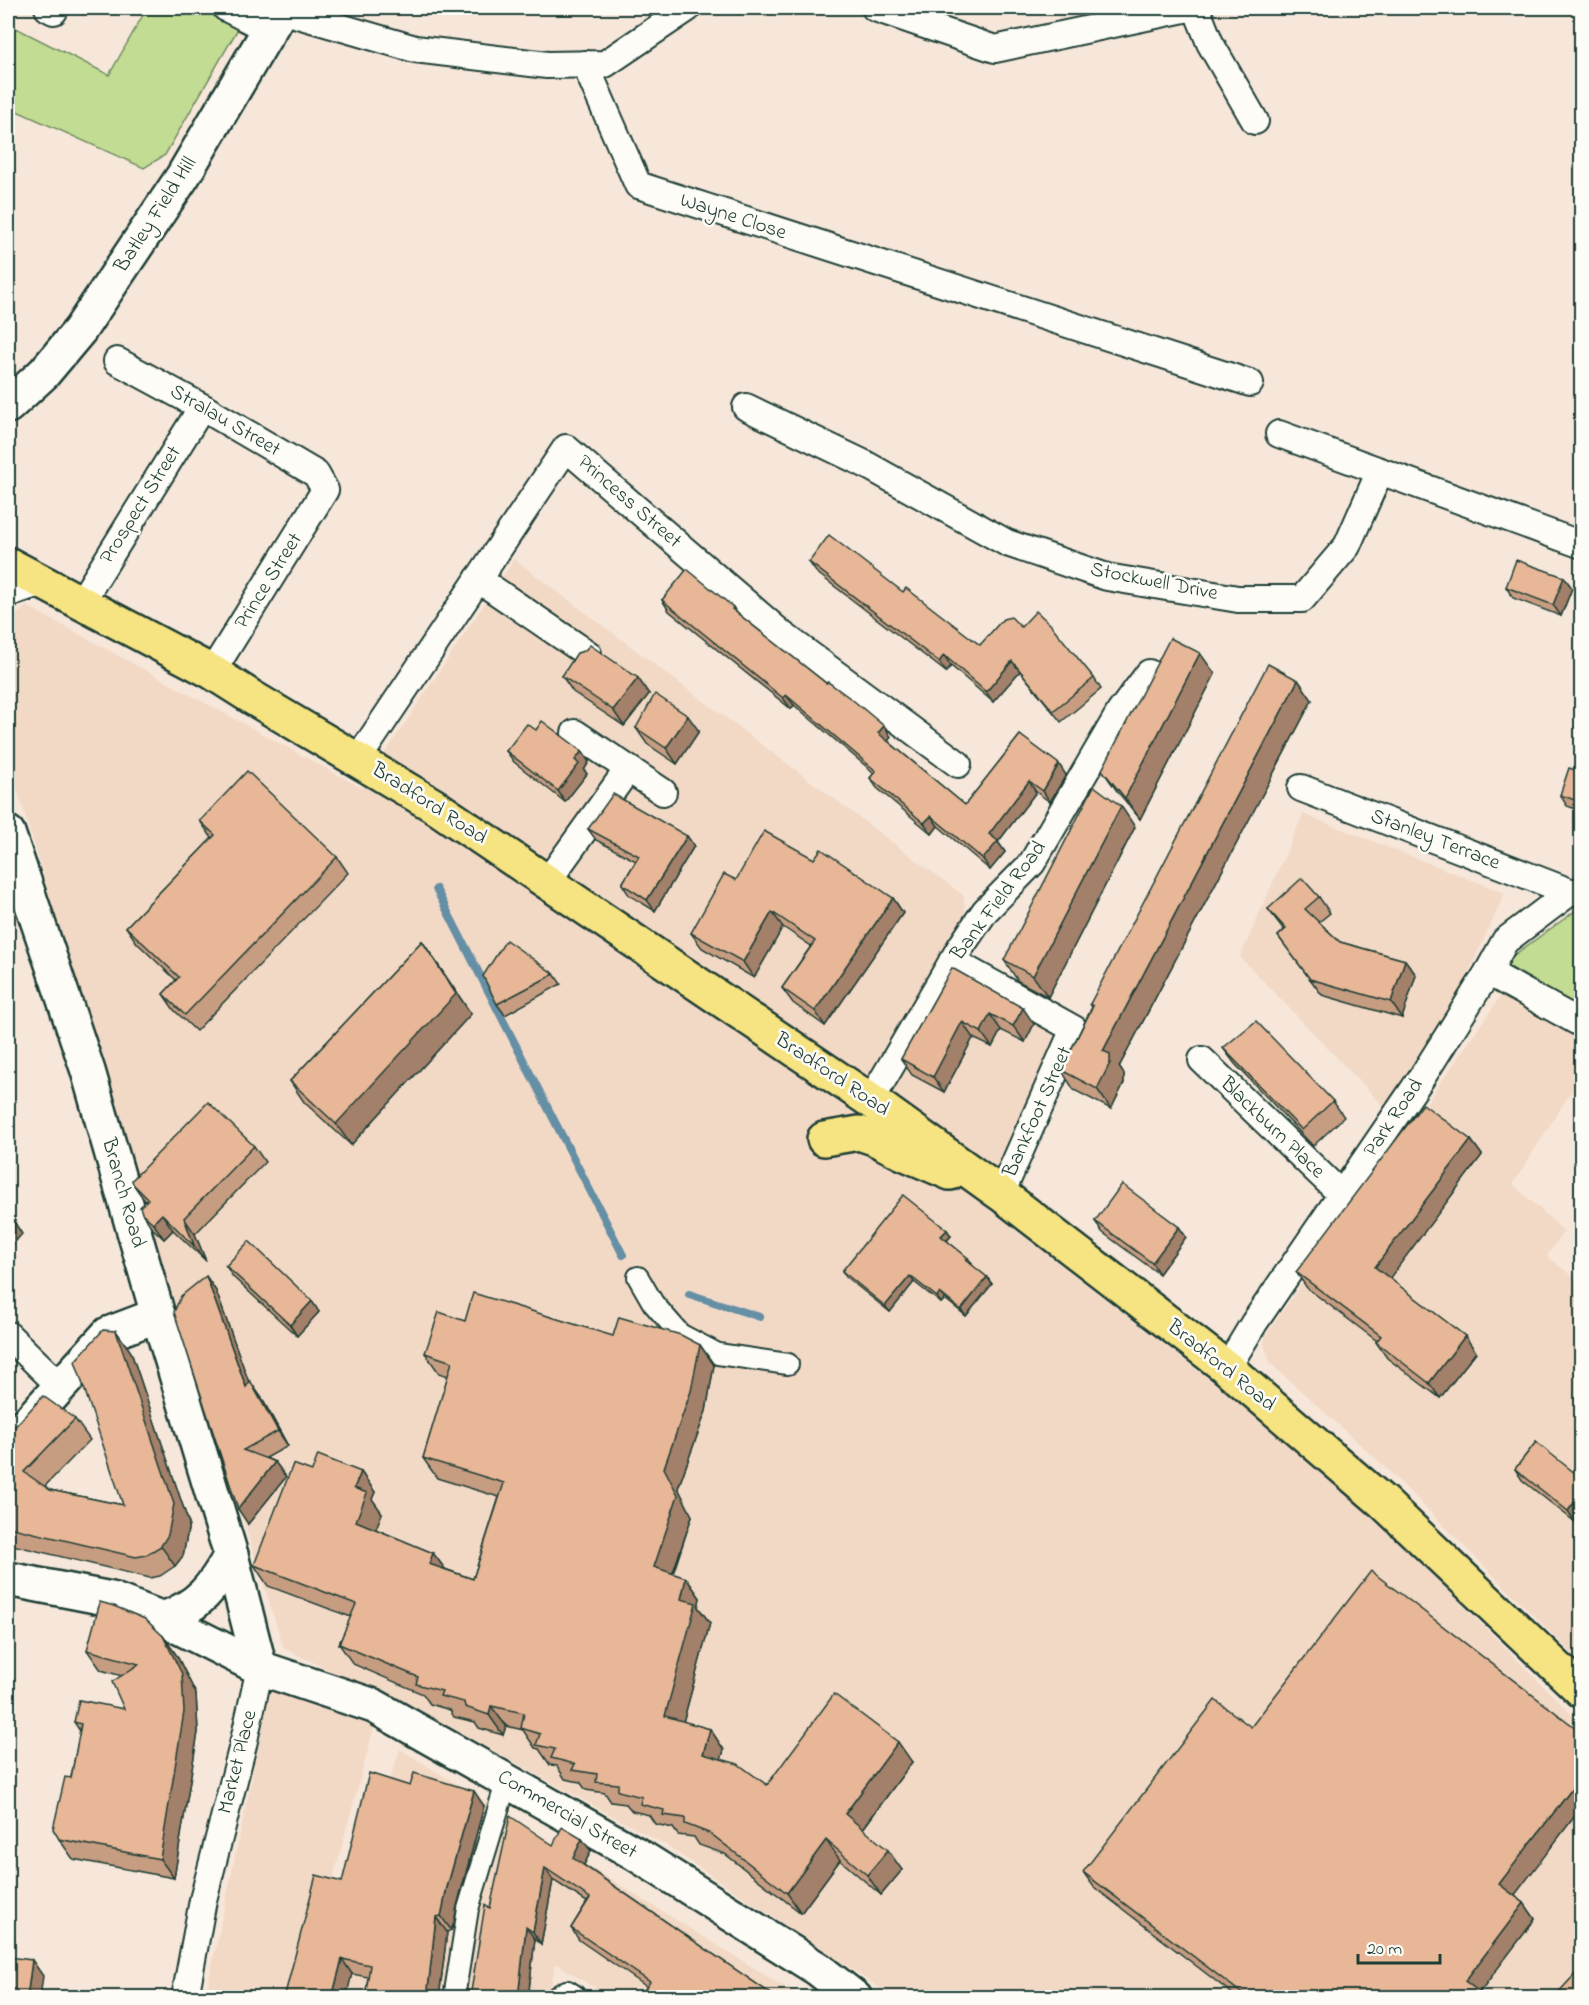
<svg xmlns="http://www.w3.org/2000/svg" width="1589" height="2005" viewBox="0 0 1589 2005" font-family="'Indie Flower',sans-serif">
<style>
.built{fill:#f2d9c6}
.green{fill:#c3dc93;stroke:#718c64;stroke-width:1.5}
.lines{fill:none;stroke-linecap:round;stroke-linejoin:round}
.stream{stroke:#658fa5;stroke-width:8}
.pedestrian-casing{stroke:#1f3d34;stroke-width:24}
.minor-casing{stroke:#1f3d34;stroke-width:30}
.tertiary-casing{stroke:#1f3d34;stroke-width:38}
.secondary-casing{stroke:#1f3d34;stroke-width:38}
.primary-casing{stroke:#1f3d34;stroke-width:38}
.pedestrian{stroke:#fdfcf7;stroke-width:20}
.minor{stroke:#fdfcf7;stroke-width:26}
.tertiary{stroke:#fdfcf7;stroke-width:33}
.secondary{stroke:#fdfcf7;stroke-width:33}
.primary{stroke:#f6e381;stroke-width:33}
.wall{fill:#c79d82;stroke:#1f3d34;stroke-width:1.5}
.shaded-wall{fill:#a2806a;stroke:#1f3d34;stroke-width:1.5}
.building{fill:#e7b797;stroke:#1f3d34;stroke-width:1.5}
.labels{text-anchor:middle;dominant-baseline:central;stroke-width:5;stroke-linejoin:round;paint-order:stroke}
.street-label{font-size:21px;fill:#1f3d34;stroke:#fdfcf7}
</style>
<rect width="100%" height="100%" fill="#f6e7da"/>
<filter id="ink" filterUnits="userSpaceOnUse"><feTurbulence type="fractalNoise" baseFrequency=".0167" numOctaves="2"/><feDisplacementMap in="SourceGraphic" scale="12" xChannelSelector="R" yChannelSelector="G"/><feConvolveMatrix kernelMatrix="1 2 1 2 8 2 1 2 1" color-interpolation-filters="sRGB"/></filter>
<g filter="url(#ink)">
<g class="built">
<polygon points="514,559 964,896 969,965 1064,1017 996,1171 977,1200 1333,1475 1581,1724 1581,1997 893,1997 667,1846 443,1723 284,1649 158,1251 8,759 8,621 27,606 362,788"/>
<polygon points="1303,814 1505,893 1462,987 1389,1112 1240,957"/>
<polygon points="1504,991 1581,1036 1581,1076 1513,1184 1564,1231 1547,1256 1581,1283 1581,1663 1385,1467 1270,1363 1264,1343 1266,1335"/>
<polygon points="271,1688 375,1724 327,1901 348,1902 400,1749 801,1997 608,1997 556,1963 548,1997 205,1998"/>
</g>
<g class="green">
<polygon points="147,8 208,8 239,27 165,155 144,168 8,107 8,24 109,75"/>
<polygon points="1578,909 1581,909 1581,1008 1503,963"/>
</g>
<g class="lines">
<g class="stream">
<polyline points="436,889 623,1255"/>
<polyline points="689,1294 760,1317"/>
</g>
<defs>
<g id="pedestrian">
<polyline points="638,1277 653,1303 680,1334 718,1354 788,1364"/>
<polyline points="454,1998 468,1909 507,1780"/>
</g>
<g id="minor">
<polyline points="48,8 54,11"/>
<polyline points="226,8 269,30"/>
<polyline points="875,8 995,49 1189,8"/>
<polyline points="1196,8 1210,43 1255,121"/>
<polyline points="281,10 415,49 547,65 605,64 688,8"/>
<polyline points="585,64 638,185 1250,383"/>
<polyline points="117,361 202,407 316,474 325,490 212,672"/>
<polyline points="746,407 865,464 1007,543 1107,577 1238,599 1302,599 1347,546 1380,471"/>
<polyline points="1279,434 1582,545"/>
<polyline points="478,579 588,654"/>
<polyline points="80,604 202,407"/>
<polyline points="575,733 663,792"/>
<polyline points="358,759 566,448 783,635 958,764"/>
<polyline points="1301,788 1570,892"/>
<polyline points="547,882 628,769"/>
<polyline points="952,961 1074,1029 1001,1194"/>
<polyline points="1488,972 1582,1024"/>
<polyline points="1202,1060 1342,1195"/>
<polyline points="871,1100 960,948 985,911 1032,863 1120,712 1149,673"/>
<polyline points="8,1335 59,1385"/>
<polyline points="1227,1368 1254,1323 1422,1077 1488,972 1505,941 1570,892 1582,892"/>
<polyline points="185,1998 203,1900 243,1745 260,1668"/>
<polyline points="560,1998 567,1994 573,1998"/>
</g>
<g id="tertiary">
<polyline points="8,590 37,580"/>
<polyline points="8,833 88,1071 158,1315 231,1555 260,1668"/>
<polyline points="8,1444 108,1334 158,1315"/>
<polyline points="8,1579 111,1599 163,1619 260,1668 374,1706 636,1854 818,1969 855,1998"/>
<path d="M163,1619C199,1606 213,1588 231,1555"/>
</g>
<polyline id="secondary" points="8,406 44,373 80,330 183,176 282,8"/>
<g id="primary">
<polyline points="8,564 212,672 253,698 433,805 883,1109 1001,1194 1227,1368 1383,1502 1582,1691"/>
<polyline points="824,1139 859,1133 874,1138 901,1152 950,1173"/>
</g>
</defs>
<use href="#pedestrian" class="pedestrian-casing"/>
<use href="#minor" class="minor-casing"/>
<use href="#tertiary" class="tertiary-casing"/>
<use href="#secondary" class="secondary-casing"/>
<use href="#primary" class="primary-casing"/>
<use href="#pedestrian" class="pedestrian"/>
<use href="#minor" class="minor"/>
<use href="#tertiary" class="tertiary"/>
<use href="#secondary" class="secondary"/>
<use href="#primary" class="primary"/>
</g>
<g class="wall">
<polygon points="809,562 903,592 980,645 1021,627 1094,678 1101,689 1061,722 1020,671 993,702 951,666 946,672 816,572"/>
<polygon points="1564,577 1572,588 1561,616 1513,598 1506,587"/>
<polygon points="662,600 733,607 737,613 826,683 884,726 891,737 888,741 965,805 1020,735 1066,775 1050,802 1036,792 998,842 1005,852 990,870 938,826 932,834 877,788 870,778 874,773 794,705 791,709 669,611"/>
<polygon points="1215,674 1140,819 1117,791 1102,770"/>
<polygon points="562,676 649,694 624,726 573,692"/>
<polygon points="1298,680 1312,700 1119,1067 1124,1074 1124,1083 1111,1109 1074,1090 1061,1070 1092,1007 1090,1004"/>
<polygon points="636,728 699,731 677,764 647,744"/>
<polygon points="536,730 582,751 589,762 584,770 587,774 565,802 514,762 506,751"/>
<polygon points="1581,772 1581,811 1567,806 1560,795"/>
<polygon points="200,821 337,857 348,873 196,1031 174,1010 163,994 176,980 137,943 126,927 212,838"/>
<polygon points="1135,827 1048,997 1018,981 1004,960"/>
<polygon points="588,829 687,836 694,846 655,911 629,895 622,884 636,861 596,840"/>
<polygon points="814,859 893,898 903,913 825,1026 793,1003 782,988 811,946 783,927 754,978 702,948 691,933 736,880"/>
<polygon points="1319,897 1330,913 1319,922 1340,942 1405,960 1416,975 1402,1018 1322,995 1278,936 1284,930 1268,909"/>
<polygon points="422,941 471,1014 351,1145 304,1102 290,1081"/>
<polygon points="952,968 1034,1024 1025,1042 1001,1030 992,1047 973,1038 944,1092 912,1075 901,1059"/>
<polygon points="554,974 561,984 505,1015 497,1004"/>
<polygon points="1223,1048 1333,1101 1344,1117 1313,1146 1235,1064"/>
<polygon points="1471,1140 1482,1155 1389,1278 1476,1352 1440,1398 1387,1358 1376,1342 1377,1341 1307,1288 1296,1272"/>
<polygon points="254,1146 265,1162 195,1234 206,1261 173,1230 164,1239 153,1229 142,1213 145,1201 133,1184"/>
<polygon points="1095,1221 1179,1227 1186,1237 1159,1274 1102,1232"/>
<polygon points="947,1230 951,1236 947,1241 968,1258 972,1264 971,1265 987,1277 992,1284 966,1316 945,1299 941,1303 914,1282 890,1312 846,1277 842,1271"/>
<polygon points="226,1266 319,1312 297,1336 233,1277"/>
<polygon points="206,1276 216,1291 249,1383 261,1397 288,1446 266,1458 275,1462 286,1477 248,1524"/>
<polygon points="465,1321 700,1345 714,1365 706,1411 678,1488 692,1516 673,1574 686,1578 700,1598 698,1607 710,1623 683,1722 710,1729 724,1750 721,1759 767,1785 912,1762 863,1829 902,1870 881,1895 840,1860 801,1913 725,1854 699,1845 694,1837 678,1835 673,1828 655,1824 649,1815 632,1811 626,1804 611,1802 605,1793 586,1790 580,1782 565,1779 557,1766 550,1765 539,1749 535,1748 523,1730 506,1726 503,1735 479,1728 475,1722 454,1717 450,1710 430,1704 423,1694 353,1664 339,1644 351,1617 268,1586 254,1565 312,1471 361,1472 375,1492 372,1499 382,1513 375,1529 433,1553 445,1569 473,1579 499,1497 437,1478 423,1458 448,1376 439,1373 425,1353"/>
<polygon points="116,1331 131,1352 189,1524 183,1556 175,1566 160,1576 150,1578 8,1544 8,1434 75,1419 90,1440 45,1486 50,1490 123,1505"/>
<polygon points="1536,1442 1575,1522 1522,1480 1515,1469"/>
<polygon points="163,1636 177,1656 196,1694 198,1732 174,1878 73,1859 59,1839 80,1731 74,1722 124,1709 122,1676 101,1670 87,1650"/>
<polygon points="1251,1727 1581,1808 1514,1895 1524,1903 1535,1919 1479,1992 1487,1998 1238,1998 1094,1887 1083,1872"/>
<polygon points="484,1806 457,1906 454,1923 451,1930 447,1932 439,1998 365,1998 368,1977 352,1974 284,1998 342,1882"/>
<polygon points="582,1839 591,1851 584,1865 777,1998 651,1998 645,1989 647,1987 579,1940 571,1928 587,1902 553,1880 541,1944 535,1939 528,1998 470,1998 490,1908 553,1845"/>
</g>
<g class="shaded-wall">
<polygon points="1564,577 1572,588 1561,616 1553,605"/>
<polygon points="1200,653 1215,674 1140,819 1125,798"/>
<polygon points="944,655 951,666 946,672 939,662"/>
<polygon points="1012,661 1020,671 993,702 986,692"/>
<polygon points="638,678 649,694 624,726 613,710"/>
<polygon points="1298,680 1312,700 1119,1067 1124,1074 1124,1083 1111,1109 1097,1089 1103,1051"/>
<polygon points="786,695 794,705 791,709 783,698"/>
<polygon points="688,716 699,731 677,764 666,748"/>
<polygon points="884,726 891,737 886,744 878,733"/>
<polygon points="582,751 589,762 584,770 587,774 565,802 558,791 575,760"/>
<polygon points="1059,764 1066,775 1050,802 1043,791"/>
<polygon points="1029,781 1036,792 998,842 1005,852 990,870 983,859 989,834"/>
<polygon points="1121,806 1135,827 1048,997 1033,976"/>
<polygon points="931,816 938,826 932,834 924,823"/>
<polygon points="687,836 694,846 655,911 647,900"/>
<polygon points="893,898 903,913 825,1026 815,1011"/>
<polygon points="772,912 783,927 754,978 743,962"/>
<polygon points="422,941 471,1014 351,1145 336,1124"/>
<polygon points="1405,960 1416,975 1402,1018 1391,1002"/>
<polygon points="1023,1008 1034,1024 1025,1042 1013,1026"/>
<polygon points="990,1014 1001,1030 992,1047 981,1032"/>
<polygon points="962,1022 973,1038 944,1092 933,1077"/>
<polygon points="1471,1140 1482,1155 1386,1283 1375,1267"/>
<polygon points="162,1214 173,1230 164,1239 153,1223"/>
<polygon points="184,1218 195,1234 206,1261 194,1246"/>
<polygon points="15,1223 22,1234 8,1250 8,1231"/>
<polygon points="1179,1227 1186,1237 1159,1274 1152,1263"/>
<polygon points="947,1230 951,1236 945,1242 941,1236"/>
<polygon points="968,1258 972,1264 970,1267 966,1260"/>
<polygon points="206,1276 216,1291 256,1402 246,1387"/>
<polygon points="910,1276 914,1282 890,1312 885,1306"/>
<polygon points="987,1277 992,1284 966,1316 961,1310"/>
<polygon points="8,1279 11,1284 8,1289"/>
<polygon points="940,1293 945,1299 941,1303 937,1297"/>
<polygon points="312,1301 319,1312 297,1336 290,1325"/>
<polygon points="116,1331 131,1352 189,1524 183,1556 175,1566 161,1546"/>
<polygon points="1465,1336 1476,1352 1440,1398 1429,1383"/>
<polygon points="700,1345 714,1365 706,1411 678,1488 692,1516 668,1587 654,1567 664,1468"/>
<polygon points="250,1381 261,1397 288,1446 278,1431"/>
<polygon points="275,1462 286,1477 248,1524 238,1509"/>
<polygon points="361,1472 375,1492 372,1499 382,1513 371,1542 356,1521 354,1488"/>
<polygon points="1581,1493 1581,1514 1575,1522 1568,1511"/>
<polygon points="433,1553 448,1573 429,1564"/>
<polygon points="686,1578 700,1598 698,1607 710,1623 679,1737 665,1716 681,1599"/>
<polygon points="163,1636 177,1656 196,1694 198,1732 174,1878 160,1859"/>
<polygon points="491,1706 506,1726 503,1735 489,1715"/>
<polygon points="710,1729 724,1750 717,1774 703,1754"/>
<polygon points="898,1742 912,1762 859,1834 845,1814"/>
<polygon points="1581,1777 1581,1808 1511,1900 1499,1884"/>
<polygon points="474,1791 484,1806 457,1906 454,1923 451,1930 441,1916 446,1891"/>
<polygon points="582,1839 591,1851 581,1870 573,1858"/>
<polygon points="826,1840 840,1860 801,1913 787,1893"/>
<polygon points="888,1850 902,1870 881,1895 867,1875"/>
<polygon points="545,1868 553,1880 541,1944 533,1932"/>
<polygon points="1524,1903 1535,1919 1476,1997 1465,1981"/>
<polygon points="436,1917 447,1932 439,1998 427,1998"/>
<polygon points="526,1927 535,1939 528,1998 518,1998"/>
<polygon points="342,1959 352,1974 346,1998 332,1998"/>
<polygon points="32,1960 43,1976 40,1998 27,1998"/>
</g>
<g class="building">
<polygon points="829,535 903,592 906,588 980,645 1003,619 1011,617 1021,627 1036,611 1050,624 1094,678 1053,711 1012,661 986,692 944,655 939,662 809,562"/>
<polygon points="1516,560 1564,577 1553,605 1506,587"/>
<polygon points="687,569 733,607 732,609 826,683 828,682 854,701 884,726 878,733 965,805 1020,735 1059,764 1043,791 1029,781 989,834 998,841 983,859 931,816 924,823 870,778 876,771 786,695 783,698 662,600"/>
<polygon points="1170,638 1200,653 1125,798 1102,770"/>
<polygon points="590,645 638,678 613,710 562,676 577,653 584,651"/>
<polygon points="1268,664 1298,680 1103,1051 1110,1054 1110,1063 1097,1089 1061,1070 1093,1006 1090,1004"/>
<polygon points="655,694 688,716 666,748 636,728"/>
<polygon points="542,721 582,751 575,760 579,764 558,791 506,751 527,724 536,730"/>
<polygon points="1569,768 1581,772 1581,802 1560,795"/>
<polygon points="247,771 337,857 185,1015 163,994 179,977 126,927 215,835 200,821"/>
<polygon points="1094,786 1121,806 1033,976 1004,960"/>
<polygon points="613,794 687,836 647,900 622,884 639,856 588,829"/>
<polygon points="764,831 814,859 821,849 893,898 815,1011 782,988 815,941 772,912 743,962 691,933 724,874 736,880"/>
<polygon points="1302,878 1319,897 1305,909 1340,942 1405,960 1391,1002 1310,979 1278,936 1286,929 1268,909"/>
<polygon points="506,940 554,974 497,1004 483,976"/>
<polygon points="422,941 456,994 336,1124 290,1081"/>
<polygon points="952,968 1023,1008 1013,1026 990,1014 981,1032 962,1022 933,1077 901,1059"/>
<polygon points="1256,1021 1333,1101 1302,1130 1223,1048"/>
<polygon points="208,1102 254,1146 184,1218 194,1246 162,1214 153,1223 142,1213 140,1207 148,1199 133,1184 132,1180"/>
<polygon points="1423,1104 1471,1140 1375,1267 1465,1336 1429,1383 1376,1342 1381,1336 1296,1272"/>
<polygon points="1122,1184 1179,1227 1152,1263 1095,1221"/>
<polygon points="903,1195 947,1230 941,1236 968,1258 966,1260 987,1277 961,1310 940,1293 937,1297 910,1276 885,1306 842,1271"/>
<polygon points="8,1216 15,1223 8,1231"/>
<polygon points="249,1241 312,1301 290,1325 226,1266"/>
<polygon points="206,1276 246,1387 250,1381 278,1431 243,1450 275,1462 238,1509 174,1312 181,1296"/>
<polygon points="473,1293 613,1336 619,1317 681,1335 700,1345 691,1391 664,1468 678,1495 654,1567 686,1578 681,1599 696,1603 665,1716 710,1729 703,1754 738,1764 767,1785 834,1694 898,1742 845,1814 888,1850 867,1875 826,1840 787,1893 711,1834 685,1824 685,1818 663,1815 664,1810 640,1804 642,1797 618,1791 618,1784 596,1782 597,1774 572,1770 575,1764 551,1758 555,1749 536,1745 540,1734 521,1728 524,1713 491,1706 489,1715 465,1707 464,1702 440,1696 442,1691 416,1684 418,1677 339,1644 356,1604 254,1565 293,1464 312,1471 318,1455 361,1472 354,1488 367,1493 356,1521 433,1553 429,1564 473,1579 504,1483 423,1458 452,1362 425,1353 439,1312 465,1321"/>
<polygon points="103,1330 116,1331 174,1504 168,1535 161,1546 146,1555 136,1557 8,1527 8,1434 43,1396 75,1419 24,1472 50,1490 123,1505 75,1361"/>
<polygon points="1536,1442 1581,1478 1581,1493 1568,1511 1515,1469"/>
<polygon points="1371,1571 1581,1732 1581,1777 1499,1884 1524,1903 1465,1981 1487,1998 1248,1998 1083,1872 1215,1700 1251,1727"/>
<polygon points="100,1602 114,1606 145,1619 163,1636 182,1674 184,1712 160,1859 59,1839 53,1829 65,1777 71,1778 81,1724 74,1722 79,1700 124,1709 112,1682 139,1664 87,1650"/>
<polygon points="369,1773 410,1786 414,1773 474,1791 446,1891 443,1908 441,1916 436,1917 427,1998 365,1998 370,1965 342,1959 332,1998 284,1998 316,1875 342,1882"/>
<polygon points="510,1816 553,1845 562,1827 582,1839 573,1858 777,1998 657,1998 645,1989 650,1982 571,1928 590,1898 545,1868 533,1932 526,1927 518,1998 470,1998 485,1905 490,1908"/>
<polygon points="8,1957 32,1960 27,1998 8,1998"/>
<polygon points="1581,1968 1581,1998 1553,1998"/>
</g>
</g>
<g class="labels">
<g class="street-label">
<text transform="translate(156 215) rotate(-57)">Batley Field Hill</text>
<text transform="translate(733 217) rotate(18)">Wayne Close</text>
<text transform="translate(225 421) rotate(30)">Stralau Street</text>
<text transform="translate(629 502) rotate(41)">Princess Street</text>
<text transform="translate(141 505) rotate(-58)">Prospect Street</text>
<text transform="translate(269 581) rotate(-58)">Prince Street</text>
<text transform="translate(1154 582) rotate(11)">Stockwell Drive</text>
<text transform="translate(429 804) rotate(33)">Bradford Road</text>
<text transform="translate(1435 840) rotate(21)">Stanley Terrace</text>
<text transform="translate(999 901) rotate(-53)">Bank Field Road</text>
<text transform="translate(832 1075) rotate(34)">Bradford Road</text>
<text transform="translate(1038 1112) rotate(-66)">Bankfoot Street</text>
<text transform="translate(1394 1118) rotate(-56)">Park Road</text>
<text transform="translate(1272 1128) rotate(44)">Blackburn Place</text>
<text transform="translate(123 1193) rotate(74)">Branch Road</text>
<text transform="translate(1221 1366) rotate(39)">Bradford Road</text>
<text transform="translate(238 1762) rotate(-76)">Market Place</text>
<text transform="translate(567 1815) rotate(30)">Commercial Street</text>
</g>
</g>
<rect width="1589" height="2005" fill="none" stroke="#fdfcf7" stroke-width="30"/>
<rect x="15" y="15" width="1559" height="1975" fill="none" stroke="#1f3d34" stroke-width="2" filter="url(#ink)"/>
<path d="M1358 1954v9h82v-9" fill="none" stroke="#1f3d34" stroke-width="3"/>
<text x="1367" y="1954" font-size="18" fill="#1f3d34" stroke="#fdfcf7" stroke-width="4.5" paint-order="stroke">20 m</text>
</svg>
